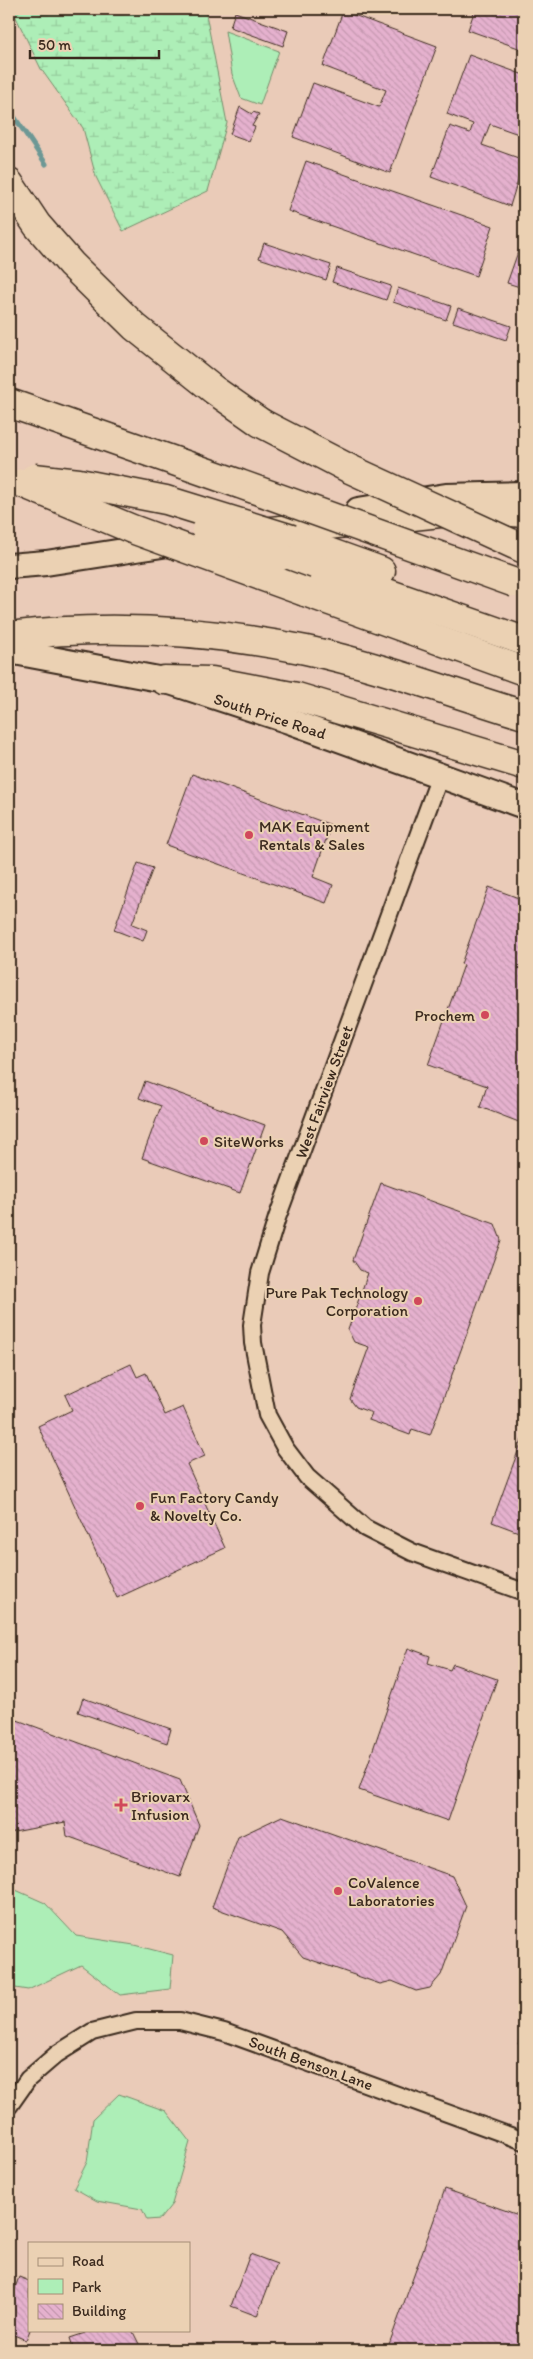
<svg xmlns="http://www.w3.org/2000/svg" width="533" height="2359" viewBox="0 0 533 2359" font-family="Itim,sans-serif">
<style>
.green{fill:#adeeb7;stroke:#748c6a}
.wetland{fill:url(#wetland-marsh);stroke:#748c6a}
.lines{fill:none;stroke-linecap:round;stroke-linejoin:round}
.stream{stroke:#6d9895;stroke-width:5}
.building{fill:url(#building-back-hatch);stroke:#3b2a1e}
.street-casing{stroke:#3b2a1e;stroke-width:20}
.secondary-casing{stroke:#3b2a1e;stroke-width:28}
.highway-casing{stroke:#3b2a1e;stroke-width:31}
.street{stroke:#ebd1b3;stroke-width:16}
.secondary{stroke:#ebd1b3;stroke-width:24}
.highway{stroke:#ebd1b3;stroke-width:28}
.highway-bridge-casing{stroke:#3b2a1e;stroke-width:31;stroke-linecap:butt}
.highway-bridge{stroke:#ebd1b3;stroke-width:28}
.poi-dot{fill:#d1495b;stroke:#ebd1b3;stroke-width:2}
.labels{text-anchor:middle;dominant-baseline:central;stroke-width:4;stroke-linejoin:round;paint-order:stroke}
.street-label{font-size:16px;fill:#3b2a1e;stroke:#ebd1b3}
.poi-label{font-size:16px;fill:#3b2a1e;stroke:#ebd1b3;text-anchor:start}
</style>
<defs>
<pattern id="wetland-marsh" width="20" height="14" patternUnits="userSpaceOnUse" patternTransform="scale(1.25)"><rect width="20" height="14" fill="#adeeb7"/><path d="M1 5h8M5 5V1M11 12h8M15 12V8" fill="none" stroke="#96cc9d"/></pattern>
<pattern id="building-back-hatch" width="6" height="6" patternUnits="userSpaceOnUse" patternTransform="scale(1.25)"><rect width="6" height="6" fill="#e5b1ce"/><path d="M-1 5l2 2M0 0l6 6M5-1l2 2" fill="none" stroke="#c598b0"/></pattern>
</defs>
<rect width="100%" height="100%" fill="#eacbb8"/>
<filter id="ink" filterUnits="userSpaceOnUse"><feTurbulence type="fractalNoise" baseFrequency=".02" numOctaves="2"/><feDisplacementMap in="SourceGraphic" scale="10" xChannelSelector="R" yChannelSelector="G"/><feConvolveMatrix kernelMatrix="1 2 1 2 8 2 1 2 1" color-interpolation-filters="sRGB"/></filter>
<g filter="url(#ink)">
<g class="green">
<polygon points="225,31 279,51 260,105 241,98 232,74"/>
<polygon points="9,1887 45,1903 76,1936 134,1945 173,1955 170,1989 120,1995 81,1965 28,1990 9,1987"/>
<polygon points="119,2094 166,2111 190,2142 172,2204 160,2219 147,2220 142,2209 97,2201 74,2188 87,2162 93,2119"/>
</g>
<polygon class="wetland" points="12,9 205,9 227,123 208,191 123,231 96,177 83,128 41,69"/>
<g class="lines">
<polyline class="stream" points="9,109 46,164"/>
</g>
<g class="building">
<polygon points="475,9 524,9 524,50 468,30"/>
<polygon points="343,11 437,46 390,173 293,137 313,83 379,107 386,90 323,66"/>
<polygon points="235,12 288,31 283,46 230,27"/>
<polygon points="469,55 524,75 524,136 490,124 482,145 524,160 510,206 431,177 450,126 470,133 473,124 447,114"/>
<polygon points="240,107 252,114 253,112 259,114 252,126 255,127 249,141 230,134"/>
<polygon points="306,161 493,226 476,276 288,211"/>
<polygon points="524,235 524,277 520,287 507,283"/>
<polygon points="264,243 331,265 326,280 259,258"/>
<polygon points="337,268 391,286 386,300 332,282"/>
<polygon points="398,288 451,306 446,320 393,302"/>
<polygon points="458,308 511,326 506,340 453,322"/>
<polygon points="192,774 331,825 313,877 333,885 326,903 166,845"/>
<polygon points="138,863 153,868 132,924 147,930 143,941 114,930"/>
<polygon points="489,887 524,900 524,1124 480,1107 487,1086 428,1065 464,965 461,964"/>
<polygon points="145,1081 265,1125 240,1193 142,1158 161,1106 139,1098"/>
<polygon points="381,1183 495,1224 501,1240 430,1435 412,1429 410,1435 369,1420 372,1413 356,1407 350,1399 369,1347 354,1342 348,1330 368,1273 360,1270 353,1260"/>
<polygon points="131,1364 137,1377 146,1373 165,1415 183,1407 205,1456 187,1464 225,1548 117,1598 38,1426 72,1410 65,1395"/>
<polygon points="524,1435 524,1534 492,1522"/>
<polygon points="408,1648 430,1656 428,1663 450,1670 453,1664 497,1679 448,1821 359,1790"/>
<polygon points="83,1698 171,1729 167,1743 78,1712"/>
<polygon points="9,1717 180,1780 199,1825 180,1877 67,1836 65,1822 9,1833"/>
<polygon points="282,1816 452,1876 466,1906 441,1975 430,1988 416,1991 392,1981 380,1984 303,1957 282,1932 212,1907 238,1837"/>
<polygon points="524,2026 524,2047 518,2044"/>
<polygon points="445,2189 524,2217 524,2350 387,2350"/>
<polygon points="250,2254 277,2264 257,2316 231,2306"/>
<polygon points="19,2277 29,2281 30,2330 26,2340 9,2333 9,2304"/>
<polygon points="86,2330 132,2330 142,2350 74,2350 70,2338 85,2333"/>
</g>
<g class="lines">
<defs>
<g id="street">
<polyline points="440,776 277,1218 260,1273 252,1325 253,1343 267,1415 285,1448 307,1477 365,1528 412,1552 524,1592"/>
<polyline points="9,2106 28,2079 57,2054 92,2032 136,2021 180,2021 224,2032 524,2141"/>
</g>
<g id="secondary">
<polyline points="358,510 446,496 524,494"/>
<polyline points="9,566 46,563 175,543"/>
<polyline points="9,651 164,680 289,721 524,806"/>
</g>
<g id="highway">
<polyline points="9,183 37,225 71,264 135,327 214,390 261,423"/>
<polyline points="9,403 237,483"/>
<polyline points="262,532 459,511 501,511 524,513"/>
<polyline points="292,539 381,571"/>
<polyline points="281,556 524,641"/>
<polyline points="305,592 524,671"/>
<path d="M9,636C108,624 208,630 306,650C380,666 452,693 524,715"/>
<polyline points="164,680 212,681 297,697 524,765"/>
</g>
</defs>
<use href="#street" class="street-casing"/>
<use href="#secondary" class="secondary-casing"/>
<use href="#highway" class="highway-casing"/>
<use href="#street" class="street"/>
<use href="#secondary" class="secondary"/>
<use href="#highway" class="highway"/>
<defs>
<g id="highway-bridge">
<polyline points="261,423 350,469 524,549"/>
<polyline points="34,478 79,483 166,500 292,539"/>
<polyline points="22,483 132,529 305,592"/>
<polyline points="237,483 515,583"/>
<polyline points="206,531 281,556"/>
</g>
</defs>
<use href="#highway-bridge" class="highway-bridge-casing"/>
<use href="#highway-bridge" class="highway-bridge"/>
</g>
</g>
<g class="poi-dot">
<circle cx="249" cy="835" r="5"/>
<circle cx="485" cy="1015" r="5"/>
<circle cx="204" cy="1141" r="5"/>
<circle cx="418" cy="1301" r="5"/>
<circle cx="140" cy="1506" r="5"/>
<path d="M118.5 1797.5h5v5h5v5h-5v5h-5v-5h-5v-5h5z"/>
<circle cx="338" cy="1891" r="5"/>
</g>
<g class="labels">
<g class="street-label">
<text transform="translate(270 716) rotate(18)">South Price Road</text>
<text transform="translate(324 1092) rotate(-70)">West Fairview Street</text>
<text transform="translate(311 2063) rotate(20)">South Benson Lane</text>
</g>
<g class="poi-label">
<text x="259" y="826">MAK Equipment<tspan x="259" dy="18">Rentals &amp; Sales</tspan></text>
<text x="475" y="1015" text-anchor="end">Prochem</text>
<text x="214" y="1141">SiteWorks</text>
<text x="408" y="1292" text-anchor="end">Pure Pak Technology<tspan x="408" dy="18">Corporation</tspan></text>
<text x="150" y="1497">Fun Factory Candy<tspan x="150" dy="18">&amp; Novelty Co.</tspan></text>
<text x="131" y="1796">Briovarx<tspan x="131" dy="18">Infusion</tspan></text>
<text x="348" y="1882">CoValence<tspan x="348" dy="18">Laboratories</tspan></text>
</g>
</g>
<rect width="533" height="2359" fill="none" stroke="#ebd1b3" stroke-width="30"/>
<rect x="15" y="15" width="503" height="2329" fill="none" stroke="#3b2a1e" stroke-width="2" filter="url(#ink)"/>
<rect x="28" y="2242" width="162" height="90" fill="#ebd1b3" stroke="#a58e77"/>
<rect x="38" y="2258" width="25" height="8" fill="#ebd1b3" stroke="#a58e77"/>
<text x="72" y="2266" font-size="15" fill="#3b2a1e">Road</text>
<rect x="38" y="2279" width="25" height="15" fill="#adeeb7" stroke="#a58e77"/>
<text x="72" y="2292" font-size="15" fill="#3b2a1e">Park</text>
<rect x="38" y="2304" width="25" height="15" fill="url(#building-back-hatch)" stroke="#a58e77"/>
<text x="72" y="2316" font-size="15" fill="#3b2a1e">Building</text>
<path d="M30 50v8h129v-8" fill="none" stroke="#3b2a1e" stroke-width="2.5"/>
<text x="38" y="50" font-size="15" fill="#3b2a1e" stroke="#ebd1b3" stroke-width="4" paint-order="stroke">50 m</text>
</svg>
